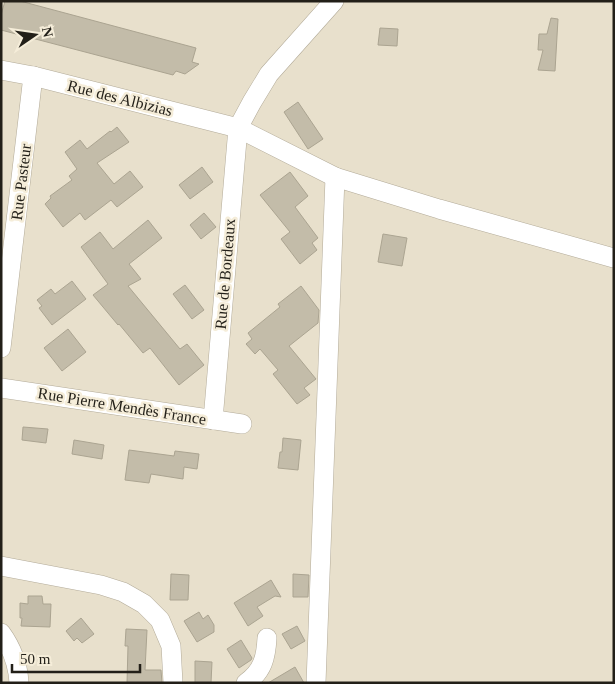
<svg xmlns="http://www.w3.org/2000/svg" width="615" height="684" viewBox="0 0 615 684" font-family="'Times New Roman',serif">
<style>
.building{fill:#c3bca9;stroke:#aba491}
.lines{fill:none;stroke-linecap:round;stroke-linejoin:round}
.minor-casing{stroke:#b3ab99;stroke-width:20}
.minor{stroke:#fff;stroke-width:19}
.labels{text-anchor:middle;dominant-baseline:central;stroke-width:5;stroke-linejoin:round;paint-order:stroke}
.street-label{font-size:16px;fill:#221f18;stroke:#f5edd9}
</style>
<rect width="100%" height="100%" fill="#e8e0cc"/>
<g class="building">
<polygon points="5,1 20,1 196,48 192,62 199,64 185,74 176,71 173,75 1,30 1,15"/>
<polygon points="551,18 558,19 555,71 538,70 543,50 538,50 539,34 547,34"/>
<polygon points="380,28 398,29 397,46 378,45"/>
<polygon points="298,102 323,139 308,149 284,112"/>
<polygon points="117,127 129,142 97,163 114,184 130,171 143,187 117,207 111,200 85,220 80,213 63,227 45,204 51,198 50,196 72,180 69,176 77,169 65,152 80,140 87,149 110,131 111,132"/>
<polygon points="202,167 213,182 190,199 179,185"/>
<polygon points="290,172 308,196 295,207 318,238 312,243 317,250 300,264 281,239 290,232 260,195"/>
<polygon points="204,213 216,227 201,239 190,225"/>
<polygon points="148,220 162,238 129,264 141,279 128,286 180,349 187,344 204,365 179,385 150,348 143,353 119,324 118,325 93,295 108,284 81,247 100,232 113,249"/>
<polygon points="383,234 407,238 402,266 378,262"/>
<polygon points="72,281 86,299 52,325 39,308 42,306 37,300 51,289 55,294"/>
<polygon points="185,285 204,310 192,319 173,294"/>
<polygon points="301,286 319,310 318,323 289,346 316,379 304,388 310,395 297,404 273,374 278,370 260,349 255,354 246,344 252,339 248,333 280,307 278,304"/>
<polygon points="68,329 86,352 62,371 44,348"/>
<polygon points="23,427 48,429 46,443 22,440"/>
<polygon points="283,438 301,440 298,470 278,468 280,452 282,452"/>
<polygon points="74,440 104,445 102,459 72,454"/>
<polygon points="129,450 174,456 175,451 199,454 197,469 184,467 183,479 151,474 149,483 125,480"/>
<polygon points="171,574 189,575 188,600 170,600"/>
<polygon points="293,574 309,575 308,597 293,597"/>
<polygon points="271,580 281,597 275,596 257,607 263,616 248,626 234,603"/>
<polygon points="28,596 42,596 43,604 51,604 50,627 21,626 22,618 20,618 20,603 28,604"/>
<polygon points="199,612 203,619 208,615 214,625 214,632 197,642 184,621"/>
<polygon points="81,618 94,634 82,643 77,638 74,641 66,631"/>
<polygon points="297,626 305,641 291,649 282,634"/>
<polygon points="126,629 147,630 145,670 161,670 162,683 127,683 128,646 125,646"/>
<polygon points="241,640 252,658 251,660 239,668 227,649"/>
<polygon points="195,661 212,662 211,683 195,683"/>
<polygon points="295,667 304,683 268,683"/>
</g>
<g class="lines">
<defs>
<g id="minor">
<polyline points="1,70 33,76 238,128 335,177 439,209 614,258"/>
<polyline points="1,348 33,76"/>
<polyline points="1,388 242,424"/>
<polyline points="213,420 238,128 252,102 269,74 334,1"/>
<polyline points="1,566 101,585 123,592 144,604 160,620 171,646 173,683"/>
<path d="M1,633C12,648 18,664 19,683"/>
<path d="M246,683C263,671 266,657 267,638"/>
<polyline points="316,683 335,177"/>
</g>
</defs>
<use href="#minor" class="minor-casing"/>
<use href="#minor" class="minor"/>
</g>
<g class="labels">
<g class="street-label">
<text transform="translate(120 98) rotate(14)">Rue des Albizias</text>
<text transform="translate(21 182) rotate(-83)">Rue Pasteur</text>
<text transform="translate(225 274) rotate(-85)">Rue de Bordeaux</text>
<text transform="translate(122 406) rotate(9)">Rue Pierre Mendès France</text>
</g>
</g>
<rect width="615" height="684" fill="none" stroke="#221f18" stroke-width="5"/>
<g transform="translate(35 35) rotate(77)" stroke="#f5edd9" stroke-width="4" paint-order="stroke">
<path d="M0-4L9 19L0 12L-9 19Z" fill="#221f18"/>
<text y="-8" font-size="14" font-weight="bold" text-anchor="middle" fill="#221f18">N</text>
</g>
<path d="M12 664v8h128v-8" fill="none" stroke="#221f18" stroke-width="2.5"/>
<text x="20" y="664" font-size="15" fill="#221f18" stroke="#f5edd9" stroke-width="4" paint-order="stroke">50 m</text>
</svg>
